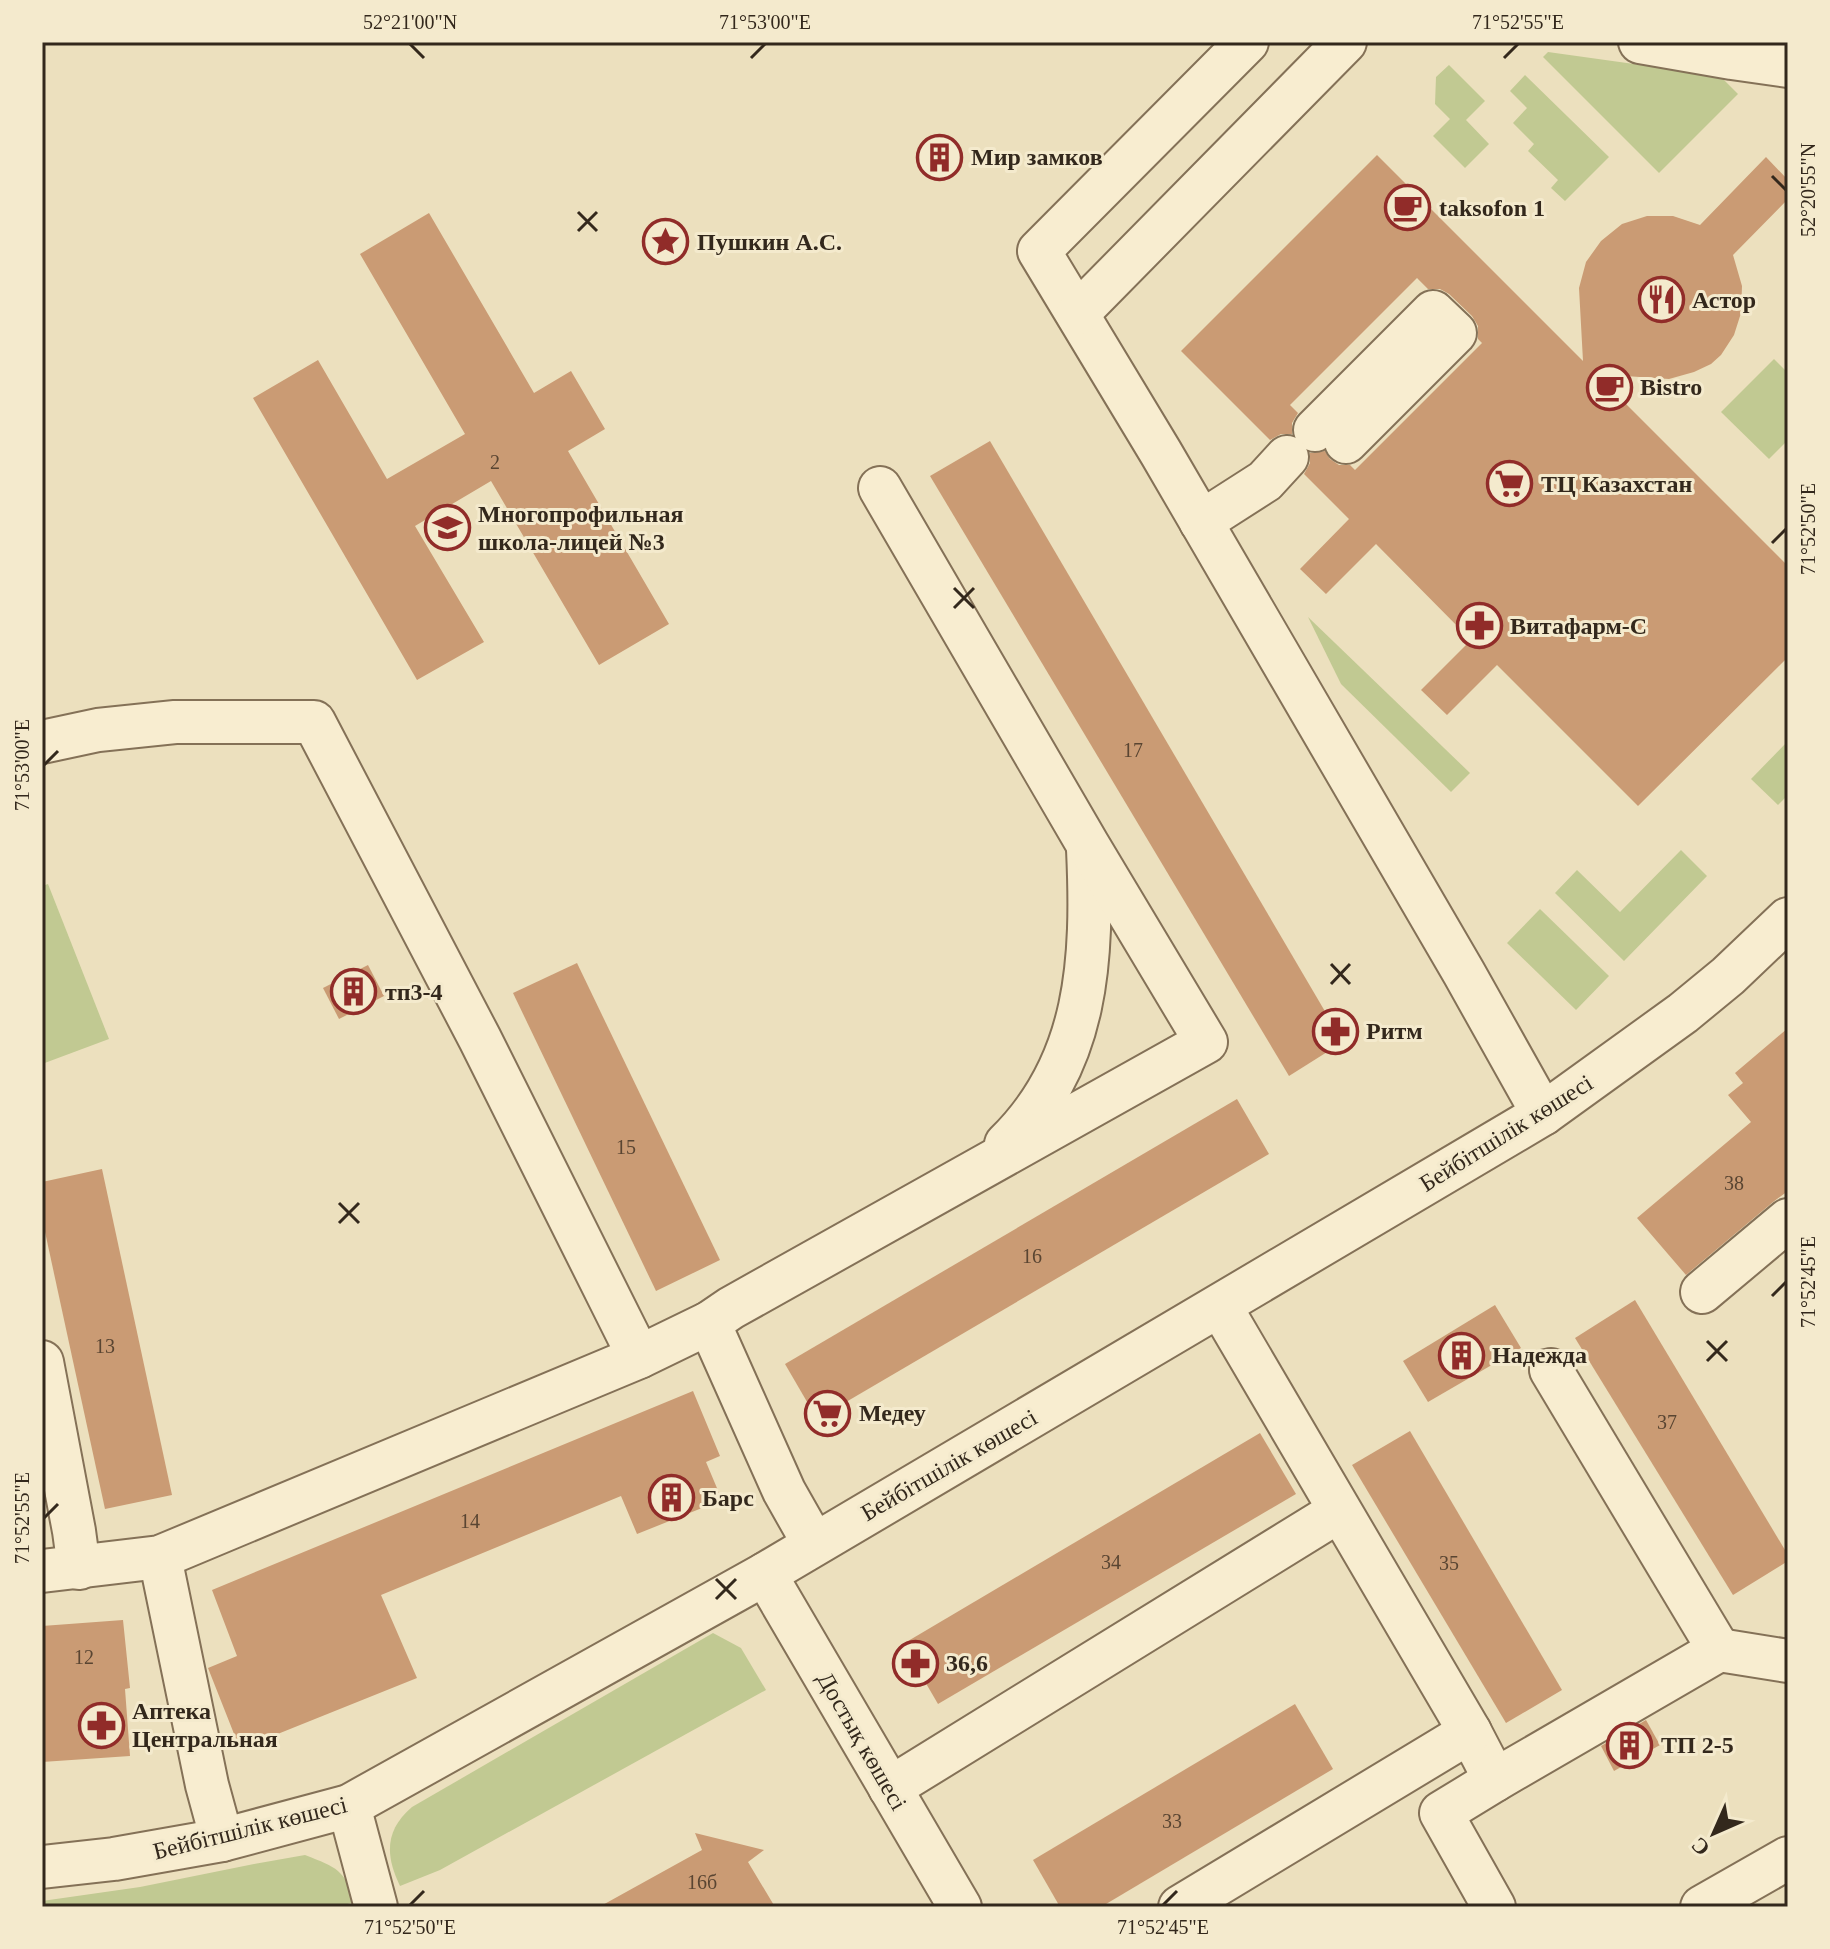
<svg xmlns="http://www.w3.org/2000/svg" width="1830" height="1949" viewBox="0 0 1830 1949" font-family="'Times New Roman',serif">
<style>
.green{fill:#c1c992}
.building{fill:#ca9b74}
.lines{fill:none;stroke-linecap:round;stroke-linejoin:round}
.minor-casing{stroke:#847157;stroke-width:46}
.minor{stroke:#f8edd0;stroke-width:42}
.ticks{fill:none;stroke:#33281c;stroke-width:3}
.labels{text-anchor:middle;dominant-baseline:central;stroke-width:6;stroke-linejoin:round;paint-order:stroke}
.number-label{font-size:20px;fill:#594532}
.poi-label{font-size:24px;font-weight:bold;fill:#33281c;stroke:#f4eacd;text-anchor:start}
.street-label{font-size:24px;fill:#33281c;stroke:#f4eacd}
.neatline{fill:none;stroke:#33281c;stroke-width:3}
.ticks-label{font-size:20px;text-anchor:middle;fill:#33281c}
</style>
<rect width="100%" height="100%" fill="#ece0be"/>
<g class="green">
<polygon points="1548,52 1720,76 1738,94 1659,173 1543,57"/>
<polygon points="1449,65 1485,101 1466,120 1489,144 1465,168 1433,136 1450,119 1435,104 1436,77"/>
<polygon points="1525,75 1609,157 1565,201 1551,188 1558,180 1528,151 1534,144 1513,123 1527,108 1510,91"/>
<polygon points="1774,359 1788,373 1788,440 1769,459 1721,412"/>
<polygon points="1308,617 1470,773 1451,792 1341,684"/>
<polygon points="1788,741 1788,795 1778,805 1751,779"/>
<polygon points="1681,850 1707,876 1624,961 1555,893 1577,870 1620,912"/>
<polygon points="48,884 109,1039 42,1064 42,886"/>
<polygon points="1540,909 1609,976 1576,1010 1507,943"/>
<path d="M713,1633L741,1648L766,1690L440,1870L400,1886C385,1855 385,1830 412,1807Z"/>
<path d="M305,1855C338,1868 343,1869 356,1902L334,1907H42V1901L140,1887L254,1864Z"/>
</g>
<g class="building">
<polygon points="1377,155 1583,361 1579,288 1586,262 1601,241 1622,224 1647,216 1673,216 1700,225 1766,157 1788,180 1788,199 1733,255 1742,286 1741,313 1734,335 1721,355 1711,364 1694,372 1669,379 1596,374 1788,566 1788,657 1638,806 1497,665 1447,715 1421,690 1471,640 1376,544 1326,594 1300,569 1349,519 1304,474 1310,463 1310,453 1325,451 1330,459 1339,465 1350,465 1355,470 1482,343 1478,339 1478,326 1472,316 1449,294 1440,289 1428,289 1417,278 1290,405 1298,413 1292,423 1292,434 1281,434 1270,440 1181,351"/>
<polygon points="429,213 534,393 571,371 605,429 568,451 669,624 599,665 491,481 415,526 484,642 417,680 253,398 318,360 387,479 465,434 360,254"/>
<polygon points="990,441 1343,1042 1289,1076 930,476"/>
<polygon points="577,963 720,1260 656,1291 513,993"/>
<polygon points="368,965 384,996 339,1019 323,988"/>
<polygon points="1788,1028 1788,1191 1773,1202 1686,1275 1637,1218 1751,1122 1728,1095 1743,1083 1735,1073"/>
<polygon points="1237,1099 1269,1154 817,1419 785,1364"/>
<polygon points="102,1169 172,1495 105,1509 42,1218 42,1182"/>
<polygon points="1635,1300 1788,1555 1788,1561 1733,1595 1575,1338"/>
<polygon points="1495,1305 1521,1348 1428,1402 1403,1361"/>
<polygon points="693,1391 720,1456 706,1462 722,1500 637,1534 621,1496 381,1595 417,1678 240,1749 208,1668 237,1656 212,1590"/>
<polygon points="1410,1431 1562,1690 1506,1723 1352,1465"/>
<polygon points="1260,1433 1296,1494 938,1704 903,1644"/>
<polygon points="123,1620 130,1688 125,1689 130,1756 42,1762 42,1626"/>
<polygon points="1295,1704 1333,1769 1101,1907 1060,1907 1033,1860"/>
<polygon points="1646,1720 1660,1745 1614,1771 1601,1746"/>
<polygon points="695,1833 764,1850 748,1862 775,1907 599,1907 702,1850"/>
</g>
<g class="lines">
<defs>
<g id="minor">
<polyline points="1247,42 1039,251 1161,453 1464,973 1543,1114"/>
<polyline points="1640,42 1732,58 1788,66"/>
<polyline points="1078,313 1345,42"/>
<polyline points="1315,430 1433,312 1455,333 1346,442"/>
<polyline points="1201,522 1265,481 1287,457"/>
<polyline points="42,742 98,730 175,722 314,722 480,1039 639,1357"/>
<path d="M1006,1144C1089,1063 1093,958 1088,849"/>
<polyline points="1702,1292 1788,1220"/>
<polyline points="1220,1306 1470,1732 1495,1780"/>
<polyline points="709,1323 784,1491 814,1544"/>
<polyline points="42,1362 74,1531 79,1568"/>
<polyline points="1551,1370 1719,1650"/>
<polyline points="160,1557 207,1785 222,1840"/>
<polyline points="42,1571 160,1557 639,1357 709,1323 731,1308 1206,1042 1088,845 880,488"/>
<polyline points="765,1574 960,1907"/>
<polyline points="890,1788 1339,1511"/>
<polyline points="349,1806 376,1907"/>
<polyline points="42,1867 114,1859 222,1840 349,1806 765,1574 1543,1114 1683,1013 1728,976 1788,919"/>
<polyline points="1180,1907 1470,1732"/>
<polyline points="1494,1907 1441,1813 1495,1780 1719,1650 1788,1661"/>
<polyline points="1702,1907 1788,1858"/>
</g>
</defs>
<use href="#minor" class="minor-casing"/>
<use href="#minor" class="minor"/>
</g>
<path class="ticks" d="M410,44L424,58M751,58L765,44M1504,58L1518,44M1772,176L1786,190M578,212L597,231M578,231L597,212M1772,543L1786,529M954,588L974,608M954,608L974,588M44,765L58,751M1331,964L1350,984M1331,984L1350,964M339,1203L359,1223M339,1223L359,1203M1772,1296L1786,1282M1707,1341L1727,1361M1707,1361L1727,1341M44,1518L58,1504M716,1579L736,1599M716,1599L736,1579M410,1905L424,1891M1163,1905L1177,1891"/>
<defs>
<symbol id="building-ring" viewBox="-11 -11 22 22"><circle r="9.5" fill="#f4eacd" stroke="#912c29" stroke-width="1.5"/><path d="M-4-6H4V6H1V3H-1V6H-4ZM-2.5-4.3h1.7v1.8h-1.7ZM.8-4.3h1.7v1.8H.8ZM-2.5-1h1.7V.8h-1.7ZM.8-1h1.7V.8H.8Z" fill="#912c29"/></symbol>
<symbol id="cafe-ring" viewBox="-11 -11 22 22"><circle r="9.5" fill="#f4eacd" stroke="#912c29" stroke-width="1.5"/><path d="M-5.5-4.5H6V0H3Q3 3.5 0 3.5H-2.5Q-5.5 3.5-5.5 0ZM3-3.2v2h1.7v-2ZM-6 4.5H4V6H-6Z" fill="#912c29"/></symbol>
<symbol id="sight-ring" viewBox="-11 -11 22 22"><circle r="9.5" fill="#f4eacd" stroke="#912c29" stroke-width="1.5"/><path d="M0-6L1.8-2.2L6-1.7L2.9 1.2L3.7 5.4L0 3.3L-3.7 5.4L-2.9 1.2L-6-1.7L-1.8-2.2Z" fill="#912c29"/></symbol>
<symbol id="restaurant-ring" viewBox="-11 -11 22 22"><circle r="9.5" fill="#f4eacd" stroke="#912c29" stroke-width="1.5"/><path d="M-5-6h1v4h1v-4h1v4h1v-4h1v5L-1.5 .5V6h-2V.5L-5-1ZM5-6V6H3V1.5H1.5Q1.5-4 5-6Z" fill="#912c29"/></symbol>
<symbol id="supermarket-ring" viewBox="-11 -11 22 22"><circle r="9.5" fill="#f4eacd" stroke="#912c29" stroke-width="1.5"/><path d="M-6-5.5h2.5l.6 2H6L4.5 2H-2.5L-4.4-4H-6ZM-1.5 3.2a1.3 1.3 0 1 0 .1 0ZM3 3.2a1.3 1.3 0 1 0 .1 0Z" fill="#912c29"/></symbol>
<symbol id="school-ring" viewBox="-11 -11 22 22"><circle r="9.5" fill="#f4eacd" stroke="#912c29" stroke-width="1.5"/><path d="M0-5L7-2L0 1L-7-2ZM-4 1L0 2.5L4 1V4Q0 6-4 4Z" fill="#912c29"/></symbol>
<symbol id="pharmacy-ring" viewBox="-11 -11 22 22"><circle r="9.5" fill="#f4eacd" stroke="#912c29" stroke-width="1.5"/><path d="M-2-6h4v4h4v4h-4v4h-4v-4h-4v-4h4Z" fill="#912c29"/></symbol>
</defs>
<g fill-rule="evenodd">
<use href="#building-ring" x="914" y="132" width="51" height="51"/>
<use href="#cafe-ring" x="1382" y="182" width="51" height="51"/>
<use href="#sight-ring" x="640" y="216" width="51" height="51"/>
<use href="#restaurant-ring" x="1636" y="274" width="51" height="51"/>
<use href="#cafe-ring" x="1584" y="362" width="51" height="51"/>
<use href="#supermarket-ring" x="1484" y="458" width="51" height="51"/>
<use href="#school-ring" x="422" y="502" width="51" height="51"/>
<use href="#pharmacy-ring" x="1454" y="600" width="51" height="51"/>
<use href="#building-ring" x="328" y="966" width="51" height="51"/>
<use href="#pharmacy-ring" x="1310" y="1006" width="51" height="51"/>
<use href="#building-ring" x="1436" y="1330" width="51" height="51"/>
<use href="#supermarket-ring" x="802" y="1388" width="51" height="51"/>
<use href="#building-ring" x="646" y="1472" width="51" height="51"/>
<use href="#pharmacy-ring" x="890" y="1638" width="51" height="51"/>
<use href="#pharmacy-ring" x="76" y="1700" width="51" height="51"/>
<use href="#building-ring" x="1604" y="1720" width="51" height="51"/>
</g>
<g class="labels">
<g class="number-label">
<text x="495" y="462">2</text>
<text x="1133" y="750">17</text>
<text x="626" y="1147">15</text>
<text x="1734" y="1183">38</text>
<text x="1032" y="1256">16</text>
<text x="105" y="1346">13</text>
<text x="1667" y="1422">37</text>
<text x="470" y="1521">14</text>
<text x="1111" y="1562">34</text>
<text x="1449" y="1563">35</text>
<text x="84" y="1657">12</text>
<text x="1172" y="1821">33</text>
<text x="702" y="1882">16б</text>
</g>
<g class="poi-label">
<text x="971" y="157">Мир замков</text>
<text x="1439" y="208">taksofon 1</text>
<text x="697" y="242">Пушкин А.С.</text>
<text x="1692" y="300">Астор</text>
<text x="1640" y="387">Bistro</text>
<text x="1541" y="484">ТЦ Казахстан</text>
<text x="478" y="514">Многопрофильная<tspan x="478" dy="28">школа-лицей №3</tspan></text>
<text x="1510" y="626">Витафарм-С</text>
<text x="385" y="992">тп3-4</text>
<text x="1366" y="1031">Ритм</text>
<text x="1492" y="1355">Надежда</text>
<text x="859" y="1413">Медеу</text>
<text x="702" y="1498">Барс</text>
<text x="946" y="1663">36,6</text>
<text x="132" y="1711">Аптека<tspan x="132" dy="28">Центральная</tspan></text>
<text x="1661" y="1745">ТП 2-5</text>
</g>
<g class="street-label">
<text transform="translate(1506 1133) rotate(-32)">Бейбітшілік көшесі</text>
<text transform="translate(949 1465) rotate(-30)">Бейбітшілік көшесі</text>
<text transform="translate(862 1741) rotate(60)">Достық көшесі</text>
<text transform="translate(250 1828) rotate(-14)">Бейбітшілік көшесі</text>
</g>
</g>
<rect width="1830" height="1949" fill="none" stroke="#f4eacd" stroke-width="88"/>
<g transform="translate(1714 1833) rotate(225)" stroke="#f4eacd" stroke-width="6" paint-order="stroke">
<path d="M0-6L14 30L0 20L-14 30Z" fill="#33281c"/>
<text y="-12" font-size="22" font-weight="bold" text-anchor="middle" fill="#33281c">С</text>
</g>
<rect x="44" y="44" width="1742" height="1861" class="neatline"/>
<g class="ticks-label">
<text x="410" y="29">52°21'00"N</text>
<text x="765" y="29">71°53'00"E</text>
<text x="1518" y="29">71°52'55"E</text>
<text transform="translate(1808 190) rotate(-90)" y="7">52°20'55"N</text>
<text transform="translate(1808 529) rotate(-90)" y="7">71°52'50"E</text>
<text transform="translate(22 765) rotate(-90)" y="7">71°53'00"E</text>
<text transform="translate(1808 1282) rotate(-90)" y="7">71°52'45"E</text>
<text transform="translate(22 1518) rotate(-90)" y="7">71°52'55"E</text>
<text x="410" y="1934">71°52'50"E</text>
<text x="1163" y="1934">71°52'45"E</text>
</g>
</svg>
